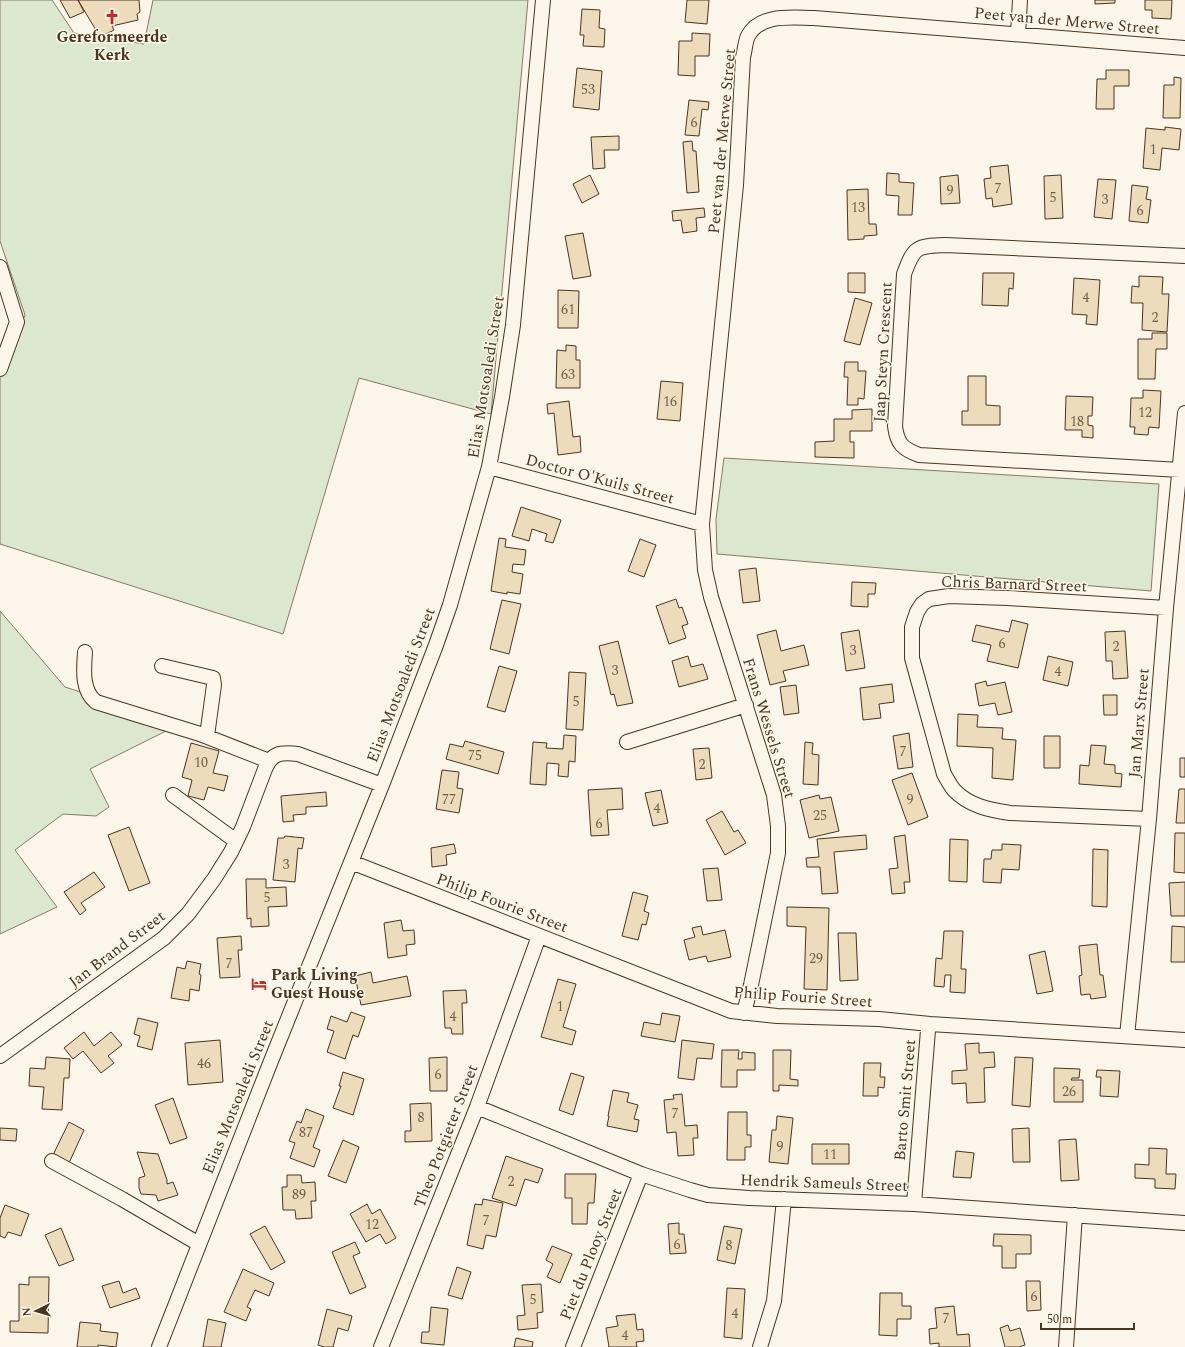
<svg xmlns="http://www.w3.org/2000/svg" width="1185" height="1347" viewBox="0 0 1185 1347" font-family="Spectral,serif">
  <rect width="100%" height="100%" fill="#fbf6e9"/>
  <path fill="#dce7d0" stroke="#887966" d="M0 0H52L74 33 144 44 153 0H528L491 414 359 378 283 634 0 544V376L25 315 0 241Z
    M724 458 1159 484 1151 591 717 554 716 519Z
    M0 611 65 687 180 724 90 769 109 807 96 816 63 814 15 850 57 907 0 934Z"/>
  <path fill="#ecdcbc" stroke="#4a3520" d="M60 0H78L84 12 70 18Z
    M78 0H139L140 12 137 14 138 20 112 26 114 30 100 37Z
    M687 0H709L707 24 685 22Z
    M1095 0H1115V3L1095 4Z
    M1145 0H1172L1171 19 1152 18V10H1145Z
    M582 9 600 10 599 28 605 29 604 47 583 46 584 35H580Z
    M692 33 710 34 709 56H695V76L678 75 679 41H692Z
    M577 68 602 71 599 110 573 107Z
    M1106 70H1129V86H1114V109H1096L1097 79H1106Z
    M1174 77 1181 78 1180 118H1163L1164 85H1174Z
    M689 100 709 102 708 110 702 109 699 136 685 135Z
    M1165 127 1181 129 1179 150 1162 148 1160 170 1143 168 1146 128 1165 130Z
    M619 136V150H604L605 168 593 169 591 137Z
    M692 141 693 151H696L699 192 687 193 683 142Z
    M1008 165 1012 204 993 207 992 198 986 199 984 179 991 178 990 167Z
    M887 173 899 174V182L914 183 912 215H898L899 196 886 195Z
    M590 175 599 194 582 203 573 184Z
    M958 175 960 203 941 204 940 177Z
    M1061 175 1063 218 1045 219 1044 176Z
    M1098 179 1116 180 1112 219 1094 217Z
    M1132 185 1148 187 1146 199 1151 200 1148 223 1129 221Z
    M868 189 869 224H876L877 235 864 236V239L848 240 847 190Z
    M704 208 705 217 696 218 697 231 683 233 681 220 673 221 672 211Z
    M583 233 591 276 573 279 565 236Z
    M848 273H865V293L848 292Z
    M983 273H1014L1013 289 1009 288 1008 306 982 305Z
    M1139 276 1163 277 1162 294H1169L1167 332 1142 330 1143 303H1131L1132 286 1139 287Z
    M1074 278 1100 280 1097 325 1086 324 1087 315 1072 314Z
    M558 290 579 291 578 328H558Z
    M855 298 872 303 860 345 844 341Z
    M1152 333H1167V349H1156L1155 379H1138V339H1152Z
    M566 345 576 346V360H580V388H556L557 350 566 351Z
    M845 362H858V371H866L864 399 858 398V405H847L848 377H844Z
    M968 376H986V405L1000 406V425H962V411H968Z
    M661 381 683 383 680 421 657 419Z
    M1143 390 1161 391 1159 428 1149 427 1148 435 1134 434 1135 427H1130L1131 398H1143Z
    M1066 396 1093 397 1092 416H1088V425L1093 426V438L1082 437V430H1065Z
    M569 401 573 437 580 436 581 452 558 455 554 413 548 414 547 404Z
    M872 409V431H850V442H854V458L815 457V442L834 441V419H852V410Z
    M521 507 561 520 553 543 545 541 547 534 532 529 529 541 512 536Z
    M499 538 506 539 505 547 526 550 524 565 513 564 512 572 523 574 520 594 507 592V594L491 591Z
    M640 539 656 545 644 577 628 571Z
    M756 568 760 601 743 603 739 570Z
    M852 582 876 583 875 594H868V607L851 606Z
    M676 599 679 608 682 607 688 624 682 626 686 638 669 644 656 606Z
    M502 600 521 604 509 654 490 649Z
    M1012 620 1028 624 1018 668 987 661 991 645 972 641 976 625 1009 632Z
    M776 630 781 651 804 645 809 665 783 671 786 681 770 685 757 635Z
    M859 630 865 668 846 671 841 633Z
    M1125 631 1128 678 1113 679 1112 661H1106L1105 632Z
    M618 641 633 703 617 706 614 694 611 695 599 646Z
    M688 656 691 667 703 664 708 679 679 687 672 661Z
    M1048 656 1073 662 1068 686 1043 680Z
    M499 666 517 671 505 712 487 707Z
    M569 672 586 673 583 730 566 729Z
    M986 681 987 686 1005 682 1012 712 998 715 995 703 979 706 975 684Z
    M892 684 894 702 879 704 881 718 863 720 860 688Z
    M796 685 799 713 784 715 780 687Z
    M1103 695H1117V715H1104Z
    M958 714 978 715 977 727 1003 728 1002 739 1016 740 1013 780 992 778 993 748 957 746Z
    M909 733 913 767 898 769 893 736Z
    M564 735 576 736 575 762 569 761 568 777 558 776 559 764 547 763 546 785 530 784 533 742 547 743 546 748 563 749Z
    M1044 736H1060V768H1044Z
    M465 741 504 752 498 774 446 759 450 744 463 747Z
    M805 742 813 743 812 754 819 755 818 785 803 784Z
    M191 743 219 751 213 773 228 776 224 791 208 787 204 800 188 796 192 780 182 777Z
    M1091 745 1106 746 1104 764 1115 765V773L1122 774 1121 787 1079 784 1080 765 1089 766Z
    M709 748 712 778 696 780 693 749Z
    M1180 758H1185V777H1180Z
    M442 770 459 772 457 788 463 789 459 813 436 809Z
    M912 773 928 817 908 825 892 780Z
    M622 788 623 809 607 810 609 835 591 836 588 790Z
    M1179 789H1185V823H1176Z
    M661 790 668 823 653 826 645 793Z
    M326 792 327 806 306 807V814L293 815 294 821 283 822 281 796Z
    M819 795 820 799 831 797 839 831 809 838 800 800Z
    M722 811 734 832 738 830 746 843 725 855 706 820Z
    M129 827 150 883 129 891 108 835Z
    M1175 833H1185V873L1174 872Z
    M866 835 867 849 834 852 838 893 822 894 820 867H807L806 858 819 857 817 839Z
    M905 835 910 882H904L905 893 892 894 889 869 898 868 894 837Z
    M285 836 304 838 302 849 298 848 295 882 273 880 278 838H284Z
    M950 839 968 840 967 882 949 881Z
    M454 844 456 853 446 855 447 865 432 867 431 848Z
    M1002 844 1021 845 1019 870 1002 869 1001 883 983 882 984 859H991L992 850H1002Z
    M1093 849 1108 850 1107 907 1092 906Z
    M718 868 722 900 707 901 703 869Z
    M94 872 105 887 81 903 86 910 80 915 64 892Z
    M246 879H266V888L286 887 287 906 268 907 269 926 251 927V918L247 919Z
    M1185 882V916H1171L1169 883Z
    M633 892 648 896 644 911 649 913 646 925 642 924 638 940 622 936Z
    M787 907 829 908 827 990 804 989 806 927 787 926Z
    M401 920 403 931 414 930 415 944 406 945 407 955 388 958 384 923Z
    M701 926 703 935 725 930 731 957 708 962 706 956 689 960 684 940 695 937 692 928Z
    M1172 926 1185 927V962H1171Z
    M944 931H963L961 969H966L965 993 950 992 951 975H945L944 987 934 986 936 958 942 959Z
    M838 933H856L858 980 840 981Z
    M241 936 242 950H238L240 977 220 978 217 938Z
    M1097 944 1100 975H1103L1106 997 1091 999 1090 994 1081 995 1079 976 1082 975 1079 946Z
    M1045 951 1053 991 1037 994 1029 955Z
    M187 961 201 964 199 974 201 975 199 991 190 989 189 1001 171 998 177 967 185 969Z
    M371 972 373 983 407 976 411 996 361 1005 355 976Z
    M558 979 576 984 563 1027 576 1031 572 1045 541 1037Z
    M466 990 467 1003H462L463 1034H452L451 1028H445L443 991Z
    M351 1012 365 1017 358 1037 353 1035 345 1059 327 1052 334 1031 327 1029 331 1016 347 1022Z
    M662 1013 680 1016 675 1042 641 1036 644 1022 660 1025Z
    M138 1018 158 1023 152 1050 137 1046 140 1036 134 1034Z
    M84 1032 94 1046 111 1032 122 1045 108 1056 114 1063 101 1073 83 1051 73 1059 64 1048Z
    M220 1040 223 1082 188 1085 185 1043Z
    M682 1040 714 1044 712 1059 697 1058 694 1080 678 1078Z
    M979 1043V1053L994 1052 995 1067 984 1068 985 1102 967 1103 966 1083 952 1084V1071L967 1070 965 1044Z
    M722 1050H739L738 1059H742V1052L755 1053V1070H737V1087H721Z
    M773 1050H791L790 1079 798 1080V1086L779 1085V1091H773Z
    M46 1057 70 1059 69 1078H64L62 1110 42 1109 44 1087 29 1086 30 1068 45 1069Z
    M447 1057V1091H430L429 1058Z
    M1015 1057 1033 1058 1030 1107 1012 1105Z
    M864 1063H881L880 1077H885L884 1088 878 1087V1096H863Z
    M1054 1068 1080 1069 1079 1078H1072L1071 1080H1083V1102H1054Z
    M1097 1070 1120 1071 1118 1097 1100 1096 1101 1077H1096Z
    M343 1072 364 1079 353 1115 333 1108 341 1086H339Z
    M571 1073 584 1077 573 1115 559 1110Z
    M613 1090 629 1093 627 1102 638 1105 634 1119 639 1120 637 1132 607 1126 609 1116H608Z
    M682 1094 685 1126 697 1125 698 1138H693L694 1155 678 1156 676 1132 667 1133 664 1100 674 1099 673 1095Z
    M173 1098 187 1138 170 1144 155 1105Z
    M431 1103 432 1141 405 1142V1131H411L410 1104Z
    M306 1109 324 1116 313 1147 320 1150 314 1167 290 1158 295 1143 289 1141 297 1121 301 1123Z
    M728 1112H747V1135H751V1147H745V1160H727Z
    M777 1116 793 1118 788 1164 769 1162 772 1130H776Z
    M69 1122 84 1130 69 1163 53 1155Z
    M0 1128 17 1129 16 1141 0 1140Z
    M1029 1128 1030 1162H1013L1012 1129Z
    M1076 1139 1079 1180 1061 1181 1059 1140Z
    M343 1140 359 1147 346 1183 328 1176Z
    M812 1144H849V1164H812Z
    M1149 1148 1167 1149 1166 1174H1176L1175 1189 1155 1188V1179L1135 1178V1164L1149 1165Z
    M956 1151 974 1153 971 1178 953 1177Z
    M137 1152 158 1154 167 1180V1184L173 1182 178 1195 158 1201 156 1195 141 1194 139 1188V1178L145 1176Z
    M506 1156 543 1169 538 1183 525 1179 516 1206 492 1198Z
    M565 1174H596L594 1203H588L587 1224H572V1198H565Z
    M287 1175H301L302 1183 315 1182 316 1201H311L312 1218 296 1219 295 1210H283L282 1187H287Z
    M483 1199 503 1203 496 1237 486 1235 483 1249 467 1245 475 1204 482 1205Z
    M367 1204 372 1214 380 1209 396 1238 386 1244 380 1234 366 1242 350 1214Z
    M5 1205 29 1214 21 1236 8 1232 5 1238 0 1236V1218Z
    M679 1223V1234H684L686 1253 670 1254 668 1224Z
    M265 1226 285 1262 271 1270 250 1234Z
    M724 1226 742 1229 735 1264 717 1260Z
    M61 1228 74 1260 59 1266 45 1235Z
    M994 1234 1031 1235V1254H1016V1268H1002V1246H993Z
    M355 1242 360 1253 353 1256 366 1287 350 1294 332 1252Z
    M552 1246 572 1254 560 1283 547 1277 553 1264 546 1260Z
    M457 1267 471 1272 462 1299 448 1295Z
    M243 1269 274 1283 269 1296 255 1290 247 1307 251 1309 246 1321 224 1312Z
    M29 1277H49L48 1333 10 1332V1321H19V1284L29 1285Z
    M119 1281 123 1293 136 1288 140 1298 110 1308 102 1286Z
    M1026 1281H1040L1041 1310 1027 1311Z
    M541 1284 543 1312 537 1313 538 1328 518 1330 517 1316 525 1315 522 1285Z
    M727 1288 745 1289 742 1339 724 1337Z
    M880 1293H902V1306H911V1319H897V1336L879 1335Z
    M954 1306 957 1335 969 1334 970 1347H939V1343L930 1344 929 1329 937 1328 935 1308Z
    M431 1307 448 1309 444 1345 421 1343 422 1332H429Z
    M327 1309 352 1316 348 1331 338 1328 333 1347H324L318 1345Z
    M635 1314 637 1330 643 1329 644 1341 636 1342 637 1347H609L606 1328 618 1326 616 1316Z
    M208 1319 226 1323 221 1347H203Z
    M80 1322 101 1324 100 1331 118 1333 116 1347 98 1345V1347H77Z
    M1008 1325 1010 1331 1020 1328 1025 1345 1019 1347H1005L1000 1328Z
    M516 1338 533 1342 532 1347H514Z"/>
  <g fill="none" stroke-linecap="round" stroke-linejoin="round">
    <g stroke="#4a3520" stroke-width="16">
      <path id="minor" d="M1018 34 1020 0
        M0 267 17 322 0 369
        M489 467 702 524
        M1180 470 919 455C903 449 897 444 895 426L904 274C914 247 916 246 945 245L1185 256
        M85 652C84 668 81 690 96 702L200 734 269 761
        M162 666 213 678 214 685 207 736
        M627 742 746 705
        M173 795 236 841
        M1149 819 1010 813C990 810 969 806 954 790 950 785 947 779 944 774L912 658V627L917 612 922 604 929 599 949 596 1008 598 1166 608
        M351 862 731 1011 777 1016 879 1019 930 1024 1185 1040
        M744 1013 751 985 778 853V826L774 795 711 597 705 570 702 524 736 185 743 57C745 51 745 42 748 36 760 13 793 18 814 18L1185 48
        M1127 1036 1149 819 1166 608 1185 413
        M0 1056 164 938 188 914 214 879 231 852 243 827 265 769C272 753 280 752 298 754L382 785
        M477 1107 641 1174 690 1190 708 1195 749 1198 914 1204 1185 1223
        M52 1161 122 1199 199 1244
        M914 1204 928 1030 930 1024
        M159 1347 271 1061 382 785 436 645 450 605 489 467 502 397 513 325 543 0
        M381 1347 477 1107 539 936
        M573 1347 641 1174
        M760 1347 774 1301 784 1199
        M1066 1347 1075 1215"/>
    </g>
    <use href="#minor" stroke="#fbf6e9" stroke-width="14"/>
  </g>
  <defs>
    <g id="church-bare" transform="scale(1.2)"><path d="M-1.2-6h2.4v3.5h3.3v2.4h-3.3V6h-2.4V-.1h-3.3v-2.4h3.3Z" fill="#c62828" stroke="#fbf6e9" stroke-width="2.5" paint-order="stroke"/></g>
    <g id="hotel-bare" transform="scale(1.2)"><path d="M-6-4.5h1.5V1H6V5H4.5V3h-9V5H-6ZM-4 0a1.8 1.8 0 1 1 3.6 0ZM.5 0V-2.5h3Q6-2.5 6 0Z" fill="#c62828" stroke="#fbf6e9" stroke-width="2.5" paint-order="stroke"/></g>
  </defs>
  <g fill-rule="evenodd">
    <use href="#church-bare" x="112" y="17"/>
    <use href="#hotel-bare" x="259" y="984"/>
  </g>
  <g text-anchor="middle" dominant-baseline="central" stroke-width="3" stroke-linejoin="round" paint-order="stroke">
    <g font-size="14" fill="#725f47">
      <text x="588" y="89">53</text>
      <text x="694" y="122">6</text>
      <text x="1153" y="149">1</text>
      <text x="998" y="188">7</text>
      <text x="950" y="190">9</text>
      <text x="1053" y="197">5</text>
      <text x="1105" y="199">3</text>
      <text x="858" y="207">13</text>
      <text x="1140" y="210">6</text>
      <text x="1086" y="297">4</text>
      <text x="568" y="309">61</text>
      <text x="1155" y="317">2</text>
      <text x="568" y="374">63</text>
      <text x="670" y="401">16</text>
      <text x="1145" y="412">12</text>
      <text x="1077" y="421">18</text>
      <text x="1002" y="643">6</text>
      <text x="1116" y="646">2</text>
      <text x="853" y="650">3</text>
      <text x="615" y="670">3</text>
      <text x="1058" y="671">4</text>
      <text x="576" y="701">5</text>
      <text x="903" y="751">7</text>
      <text x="475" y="755">75</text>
      <text x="201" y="762">10</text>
      <text x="702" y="764">2</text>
      <text x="449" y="799">77</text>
      <text x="910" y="799">9</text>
      <text x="657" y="808">4</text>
      <text x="820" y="815">25</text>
      <text x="599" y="823">6</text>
      <text x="286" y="864">3</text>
      <text x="267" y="897">5</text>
      <text x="816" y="958">29</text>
      <text x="229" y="963">7</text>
      <text x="560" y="1006">1</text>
      <text x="453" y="1016">4</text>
      <text x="204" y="1063">46</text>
      <text x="438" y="1074">6</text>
      <text x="1069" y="1091">26</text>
      <text x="675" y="1113">7</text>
      <text x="421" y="1117">8</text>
      <text x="306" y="1132">87</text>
      <text x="780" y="1146">9</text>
      <text x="830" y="1154">11</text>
      <text x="511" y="1181">2</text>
      <text x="299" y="1194">89</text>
      <text x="486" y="1220">7</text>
      <text x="372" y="1224">12</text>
      <text x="677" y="1244">6</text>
      <text x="729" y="1245">8</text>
      <text x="1034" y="1296">6</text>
      <text x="533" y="1299">5</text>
      <text x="735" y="1313">4</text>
      <text x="946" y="1318">7</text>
      <text x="625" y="1335">4</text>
    </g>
    <g font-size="16" fill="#4a3520" stroke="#fbf6e9">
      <text transform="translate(1067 21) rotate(5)">Peet van der Merwe Street</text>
      <text transform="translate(722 141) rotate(-85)">Peet van der Merwe Street</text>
      <text transform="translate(883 352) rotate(-87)">Jaap Steyn Crescent</text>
      <text transform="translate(486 377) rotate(-81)">Elias Motsoaledi Street</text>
      <text transform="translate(600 479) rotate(15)">Doctor O'Kuils Street</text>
      <text transform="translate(1014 584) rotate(2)">Chris Barnard Street</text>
      <text transform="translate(401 685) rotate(-69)">Elias Motsoaledi Street</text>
      <text transform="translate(1139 723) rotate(-85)">Jan Marx Street</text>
      <text transform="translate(769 728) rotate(73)">Frans Wessels Street</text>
      <text transform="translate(502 903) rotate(21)">Philip Fourie Street</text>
      <text transform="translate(117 949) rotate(-37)">Jan Brand Street</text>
      <text transform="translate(803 997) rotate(4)">Philip Fourie Street</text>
      <text transform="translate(238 1097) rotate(-68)">Elias Motsoaledi Street</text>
      <text transform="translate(905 1100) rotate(-85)">Barto Smit Street</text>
      <text transform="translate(446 1136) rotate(-69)">Theo Potgieter Street</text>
      <text transform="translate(824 1183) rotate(2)">Hendrik Sameuls Street</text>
      <text transform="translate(591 1254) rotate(-68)">Piet du Plooy Street</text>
    </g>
    <g font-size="16" font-weight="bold" fill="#4a3520" stroke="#fbf6e9">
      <text x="112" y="37">Gereformeerde<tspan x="112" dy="18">Kerk</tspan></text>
      <text x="271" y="975" text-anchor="start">Park Living<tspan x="271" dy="18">Guest House</tspan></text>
    </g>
  </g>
  <g transform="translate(36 1311) rotate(265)" stroke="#fbf6e9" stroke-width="3" paint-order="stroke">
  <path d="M0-3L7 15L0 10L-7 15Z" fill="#4a3520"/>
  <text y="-6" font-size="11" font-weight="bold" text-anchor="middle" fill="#4a3520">N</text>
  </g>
  <path d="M1041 1323v6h93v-6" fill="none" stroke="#4a3520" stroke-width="2"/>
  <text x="1047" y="1323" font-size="12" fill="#4a3520" stroke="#fbf6e9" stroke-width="3" paint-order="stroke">50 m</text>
</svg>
